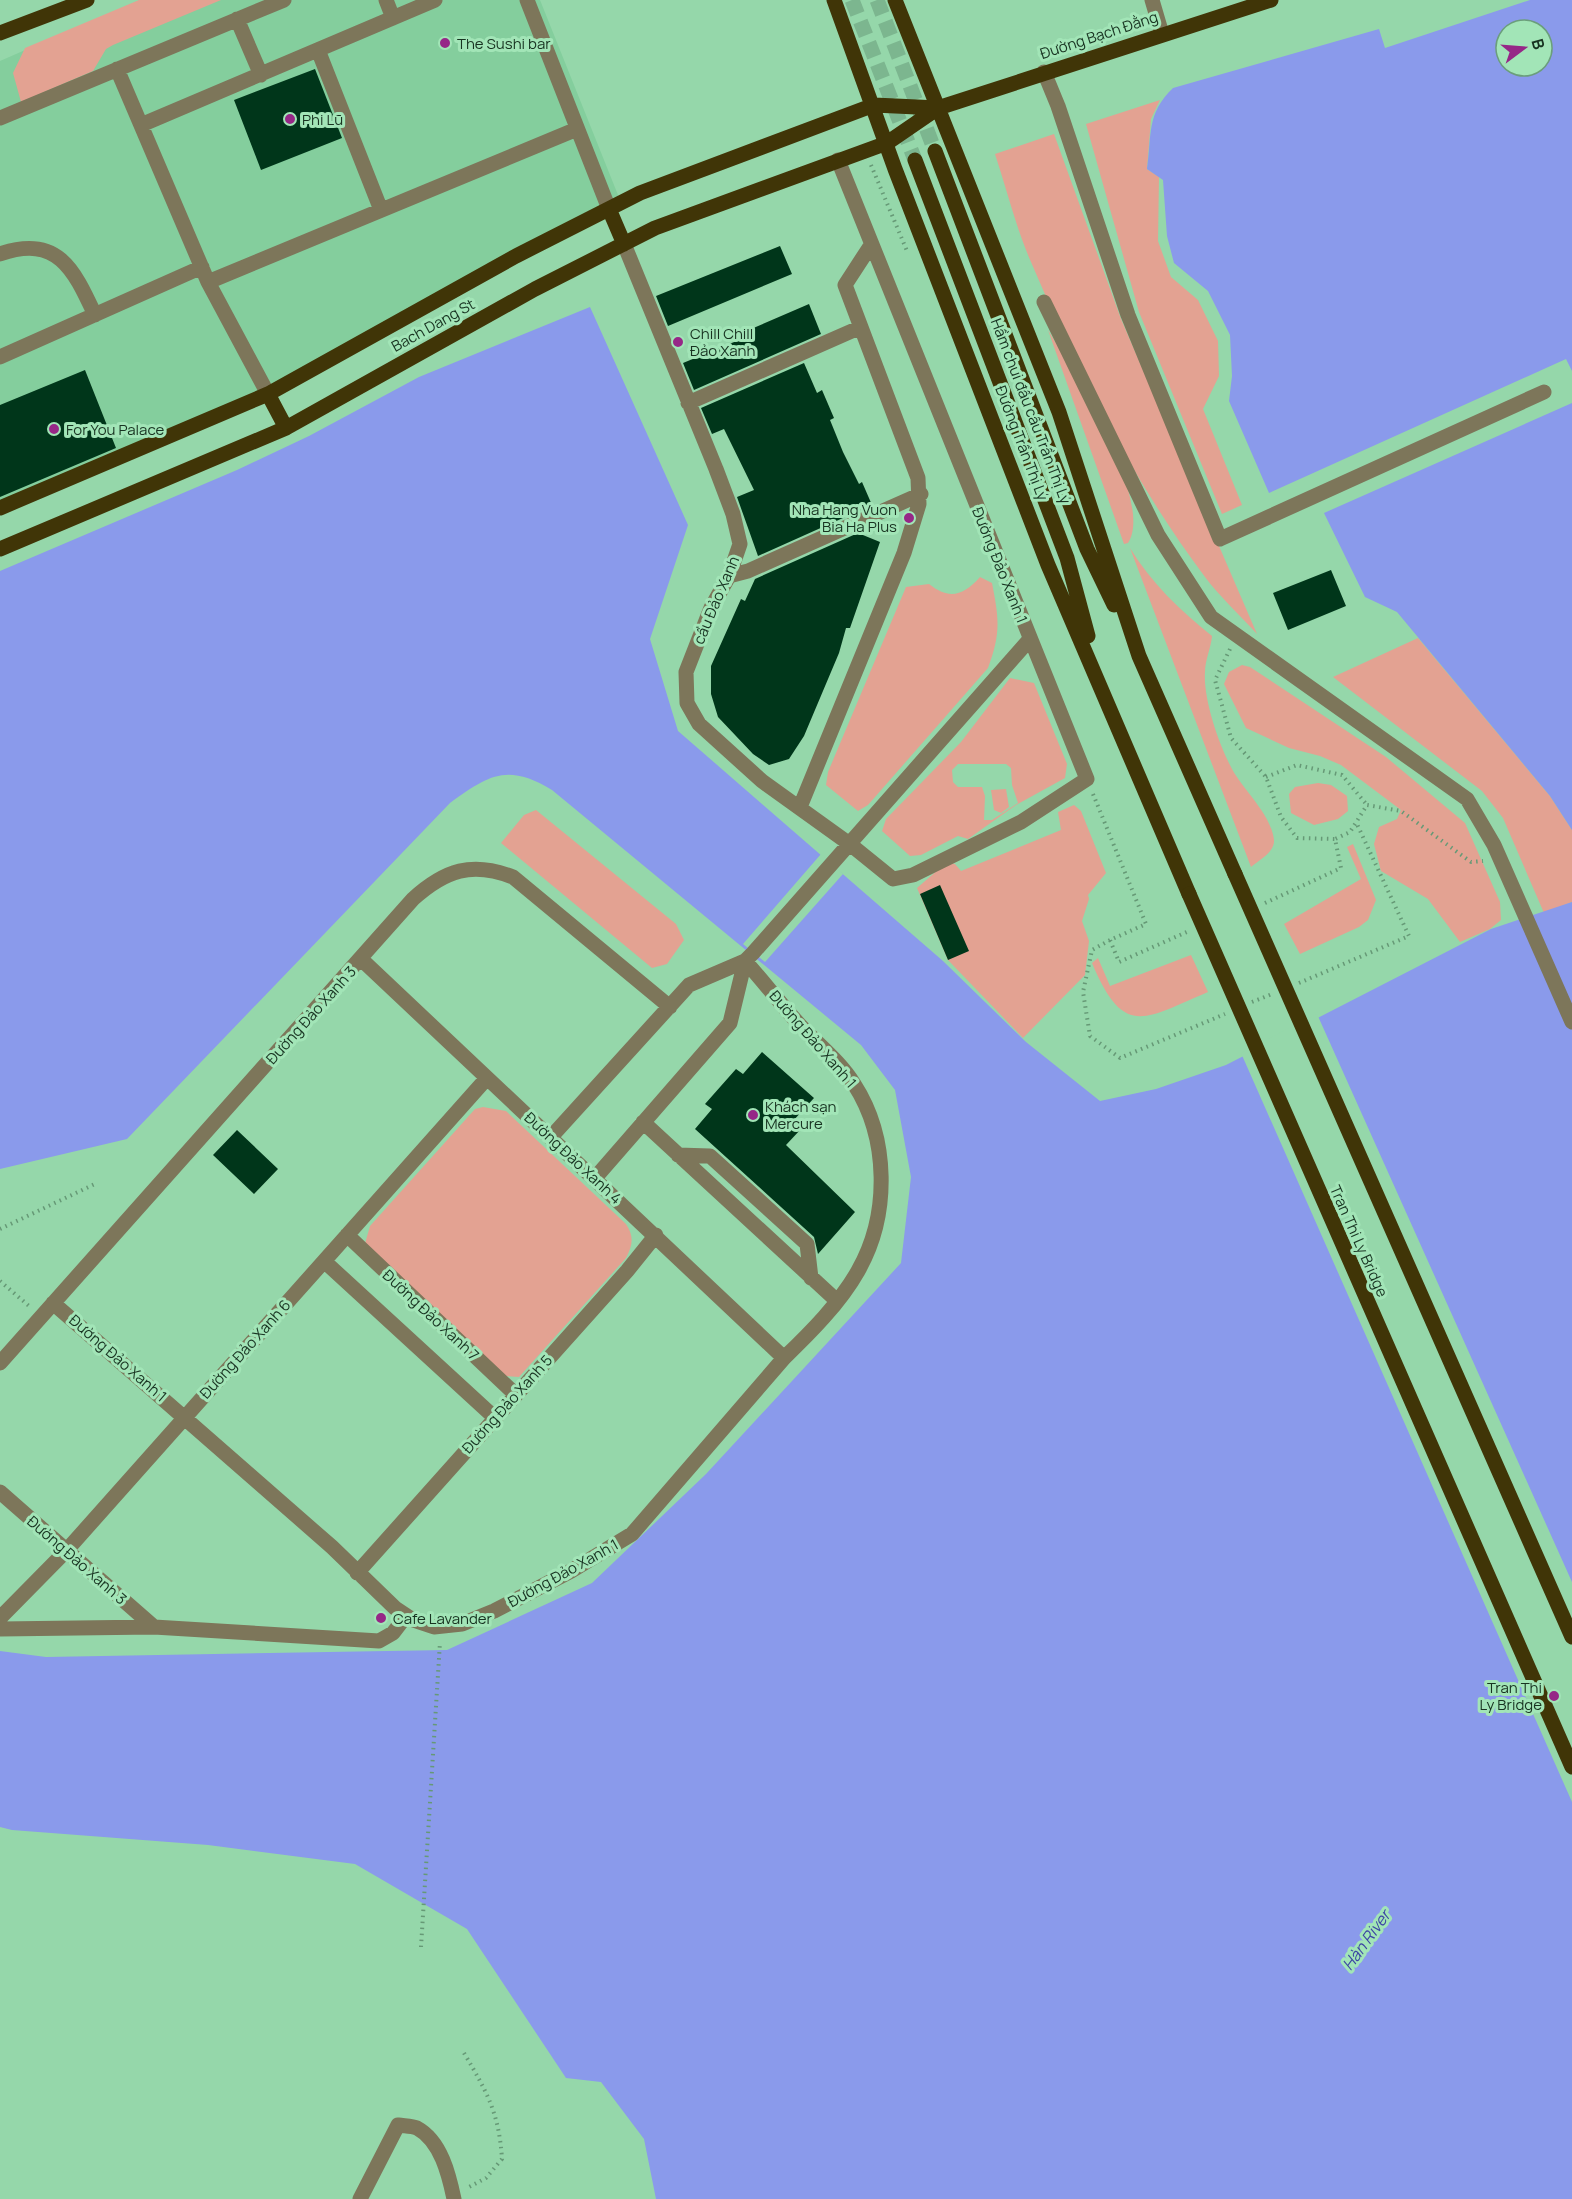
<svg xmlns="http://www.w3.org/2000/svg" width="1572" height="2199" viewBox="0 0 1572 2199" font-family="Manrope,sans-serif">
  <rect width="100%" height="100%" fill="#95d7aa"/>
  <path fill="#84ce9d" d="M140 0H540L622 205 279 391 0 513V61Z"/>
  <path fill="#e3a292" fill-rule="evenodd" d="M139 0H221L113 45 106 49 93 71 21 102 13 73 25 48Z
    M1160 100 1151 119 1147 169 1159 177 1158 241 1171 277 1198 300 1218 341 1219 376 1203 409 1242 505 1222 514 1139 312 1086 124Z
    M1054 134 1121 319 1257 634C1240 615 1220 597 1205 577 1133 481 1078 372 1031 262 1016 228 1007 190 995 154Z
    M1048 330C1072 370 1155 501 1128 543L1124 544Z
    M1130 548C1151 583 1180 610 1212 636 1211 648 1205 660 1205 672 1203 699 1219 745 1232 769 1244 791 1271 814 1274 840 1275 852 1259 860 1251 867Z
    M980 577 992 583C999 619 1001 633 988 668L868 805 858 811 826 785 828 772 906 587 929 584C949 600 963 596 980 577Z
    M1418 638 1550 796 1572 830V902L1544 913 1503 818 1482 791 1333 677Z
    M1242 665 1250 667 1386 757 1465 823 1500 902 1501 920 1490 929 1460 942 1428 899 1381 871 1374 844 1379 827 1397 819 1401 810 1341 765 1320 756 1289 748 1246 728 1224 684 1229 672Z
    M1010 678 1034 683 1067 764 1065 778 1016 805 968 839 958 836 921 855 910 856 882 831 886 819 961 742ZM958 764H1006L1011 768 1012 785 1018 803 992 820H984L985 796 982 787H958L953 782 952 770Z
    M1318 783 1331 785 1347 796 1348 811 1338 819 1314 825 1291 813 1289 794 1295 787Z
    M1006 789 1009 807 1001 813 994 810 991 790Z
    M1074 805 1081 811 1106 873 1088 895 1089 899 1082 921 1089 941 1085 975 1023 1038 948 960 917 888 947 862 955 864 961 871 1061 830 1058 812Z
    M536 810 676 924 684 940 667 964 652 968 501 843 524 815Z
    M1353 844 1376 900 1368 920 1359 927 1300 954 1284 924 1361 879 1347 847Z
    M1191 955 1208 992C1144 1019 1124 1039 1092 963L1098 958 1110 986Z
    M483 1107 506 1111 626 1224C634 1236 633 1245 626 1258L519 1377 505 1376 364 1247 370 1226 475 1109Z"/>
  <path fill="#8a9aeb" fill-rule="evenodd" d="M1530 0H1572V371L1566 359 1269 493 1229 401 1232 376 1230 335 1208 291 1174 263 1167 236 1163 180 1147 169C1152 135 1146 114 1173 88L1379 29 1385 48ZM1506 30H1542V66H1506Z
    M590 307 688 525 650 639 678 731 943 961 1026 1042 1100 1101 1156 1089 1226 1065 1491 929 1572 902V2199H656L644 2139 601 2082 566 2078 467 1929 355 1864 208 1845 12 1830 0 1827V1651L46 1657 447 1650 592 1583 706 1474 901 1263 911 1177 895 1090 861 1045 552 790C507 763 489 775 450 803L127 1139 0 1169V571L237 470 309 436 419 377Z
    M1572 403V830L1550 796 1397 612 1365 597 1324 513Z"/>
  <path fill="#95d7aa" d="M821 854 843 874 765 962 743 944Z
    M1317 1014 1572 1582V1802L1241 1053Z"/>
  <path fill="#00361a" d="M315 69 342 138 261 170 234 100Z
    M780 246 792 274 668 326 656 296Z
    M809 304 821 334 694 390 683 363 739 340 737 335Z
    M804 363 817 393 822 390 834 418 830 420 843 452 859 484 862 482 872 505 758 556 737 497 754 490 724 429 712 434 701 408Z
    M85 370 116 448 0 497V405Z
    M858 533 880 542 850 628H846L839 653 804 736 789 759 769 765 753 754 718 717 711 694V666L741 599 745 601 755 579Z
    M1331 570 1346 606 1288 630 1273 593Z
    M940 885 969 951 948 960 920 894Z
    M762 1052 814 1098 793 1121 801 1129 786 1145 855 1212 818 1254 814 1237 695 1129 712 1109 705 1104 736 1069 743 1074Z
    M237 1130 278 1169 254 1194 213 1155Z"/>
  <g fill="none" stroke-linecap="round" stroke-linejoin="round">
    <path stroke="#7cb68f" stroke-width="15" stroke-dasharray="15 8" stroke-linecap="butt" d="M852 0 915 160
      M877 0 935 151"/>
    <path stroke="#669976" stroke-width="4" stroke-dasharray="1.5 4.5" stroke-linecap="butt" d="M871 165 907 251
      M1230 649 1215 680 1231 738 1266 777 1281 817 1297 838 1335 839
      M1266 777 1297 765 1342 775 1367 805
      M1093 794 1146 924 1110 940 1119 962 1189 931
      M1265 903 1341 868 1335 839 1350 832 1367 805 1401 811 1471 862 1483 861
      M1110 940 1092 950 1083 992 1090 1036 1120 1058 1225 1014
      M1299 983 1409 936 1356 822
      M1252 1002 1272 994
      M0 1229 97 1183
      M0 1281 29 1306
      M421 1947 440 1642
      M464 2053C487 2092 499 2113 502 2159L486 2178 467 2188"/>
    <path stroke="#7d765a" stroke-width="15" d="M386 0 393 18
      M527 0 609 209
      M1152 0 1162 34
      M237 19 261 75
      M318 50 381 210
      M117 69 208 282 268 394
      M1044 72 1058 106 1128 315 1220 539 1544 392
      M0 118 284 0
      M141 125 435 0
      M624 244 716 469 733 514 740 544 729 576 711 608 686 672 687 703 699 724 762 781 851 845 893 879 913 875 1021 822 1087 779 838 160
      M0 254C58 234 74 270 95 315
      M208 282 577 129
      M1044 302 1158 535 1211 617 1467 799 1494 845 1572 1022
      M0 357 202 267
      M688 403 861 327
      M729 576 748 571 921 494
      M800 807 904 553 919 504 918 478 845 285 871 245
      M361 959 784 1358
      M643 1122 836 1300
      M551 1137 689 985 745 961 753 953 1030 639
      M678 1155 710 1156 807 1244 811 1278
      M595 1178 730 1023 745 961
      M347 1235 515 1394
      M324 1261 494 1417
      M53 1303 332 1547 395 1608 413 1620 434 1627 462 1624 494 1611 571 1571 632 1534 784 1358C810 1333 840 1303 858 1271 890 1215 889 1138 854 1084 839 1060 817 1044 798 1023 780 1003 763 981 745 961
      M0 1363 413 899C445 870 472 861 513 877L670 1007
      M0 1492 154 1627
      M357 1573 627 1271 656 1235
      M0 1618 66 1551 487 1078
      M0 1629 154 1627 379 1641 393 1633 406 1616
      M360 2199 398 2125C404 2126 412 2126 417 2128 441 2141 449 2175 454 2199"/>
    <path stroke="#403507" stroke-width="15" d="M834 0 895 169 1048 565 1189 894
      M895 0 1059 412 1139 656 1235 874
      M0 33 87 0
      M935 151 1087 549 1114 605
      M915 160 1067 558 1088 636
      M609 209 624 244
      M268 394 286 428
      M0 508 268 394 516 256 640 193 874 105 938 108
      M0 549 286 428 535 289 655 228 887 143 938 108 1271 0"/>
    <path stroke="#403507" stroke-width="15" d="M1235 874 1572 1637
      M1189 894 1572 1767"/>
  </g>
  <g fill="#962787" stroke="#a2e5b7" stroke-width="2">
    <circle cx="445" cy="43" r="6"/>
    <circle cx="290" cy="119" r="6"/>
    <circle cx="678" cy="342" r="6"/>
    <circle cx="54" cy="429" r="6"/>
    <circle cx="909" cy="518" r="6"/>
    <circle cx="753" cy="1115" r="6"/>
    <circle cx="381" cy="1618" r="6"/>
    <circle cx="1554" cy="1696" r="6"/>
  </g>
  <g text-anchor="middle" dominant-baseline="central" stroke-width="6" stroke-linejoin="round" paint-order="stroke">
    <g font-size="15" fill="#183321" stroke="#a2e5b7">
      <text transform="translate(1099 35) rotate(-18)">Đường Bạch Đằng</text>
      <text transform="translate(433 325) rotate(-29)">Bach Dang St</text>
      <text transform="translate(1031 411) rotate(69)">Hầm chui đầu cầu Trần Thị Lý</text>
      <text transform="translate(1022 443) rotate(69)">Đường Trần Thị Lý</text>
      <text transform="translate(1000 565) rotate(68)">Đường Đảo Xanh 1</text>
      <text transform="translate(716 600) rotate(-67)">cầu Đảo Xanh</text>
      <text transform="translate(311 1015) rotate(-48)">Đường Đảo Xanh 3</text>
      <text transform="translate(813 1039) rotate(49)">Đường Đảo Xanh 1</text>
      <text transform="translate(573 1158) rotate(43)">Đường Đảo Xanh 4</text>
      <text transform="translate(1359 1241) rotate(66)">Tran Thi Ly Bridge</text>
      <text transform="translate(431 1315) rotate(43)">Đường Đảo Xanh 7</text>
      <text transform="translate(245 1349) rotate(-48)">Đường Đảo Xanh 6</text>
      <text transform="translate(118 1358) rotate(41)">Đường Đảo Xanh 1</text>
      <text transform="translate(507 1404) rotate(-48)">Đường Đảo Xanh 5</text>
      <text transform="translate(77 1560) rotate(41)">Đường Đảo Xanh 3</text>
      <text transform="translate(563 1573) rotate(-29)">Đường Đảo Xanh 1</text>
    </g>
    <g font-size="15" fill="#183321" stroke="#a2e5b7" text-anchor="start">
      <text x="457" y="43">The Sushi bar</text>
      <text x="302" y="119">Phi Lũ</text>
      <text x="690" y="333">Chill Chill<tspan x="690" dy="17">Đảo Xanh</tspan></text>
      <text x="66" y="429">For You Palace</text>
      <text x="897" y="509" text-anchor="end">Nha Hang Vuon<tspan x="897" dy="17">Bia Ha Plus</tspan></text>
      <text x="765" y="1106">Khách sạn<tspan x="765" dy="17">Mercure</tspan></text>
      <text x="393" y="1618">Cafe Lavander</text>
      <text x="1542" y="1687" text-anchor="end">Tran Thi<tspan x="1542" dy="17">Ly Bridge</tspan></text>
    </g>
    <g font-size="16" font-style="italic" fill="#3d46a4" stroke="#a2e5b7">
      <text transform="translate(1366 1940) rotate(-54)">Hàn River</text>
    </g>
  </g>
  <g transform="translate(1524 48) rotate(74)"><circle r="28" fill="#a2e5b7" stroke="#6b9e7b" stroke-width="1.5"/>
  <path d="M0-4.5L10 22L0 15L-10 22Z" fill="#962787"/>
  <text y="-9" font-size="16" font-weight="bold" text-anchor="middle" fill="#183321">B</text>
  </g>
</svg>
